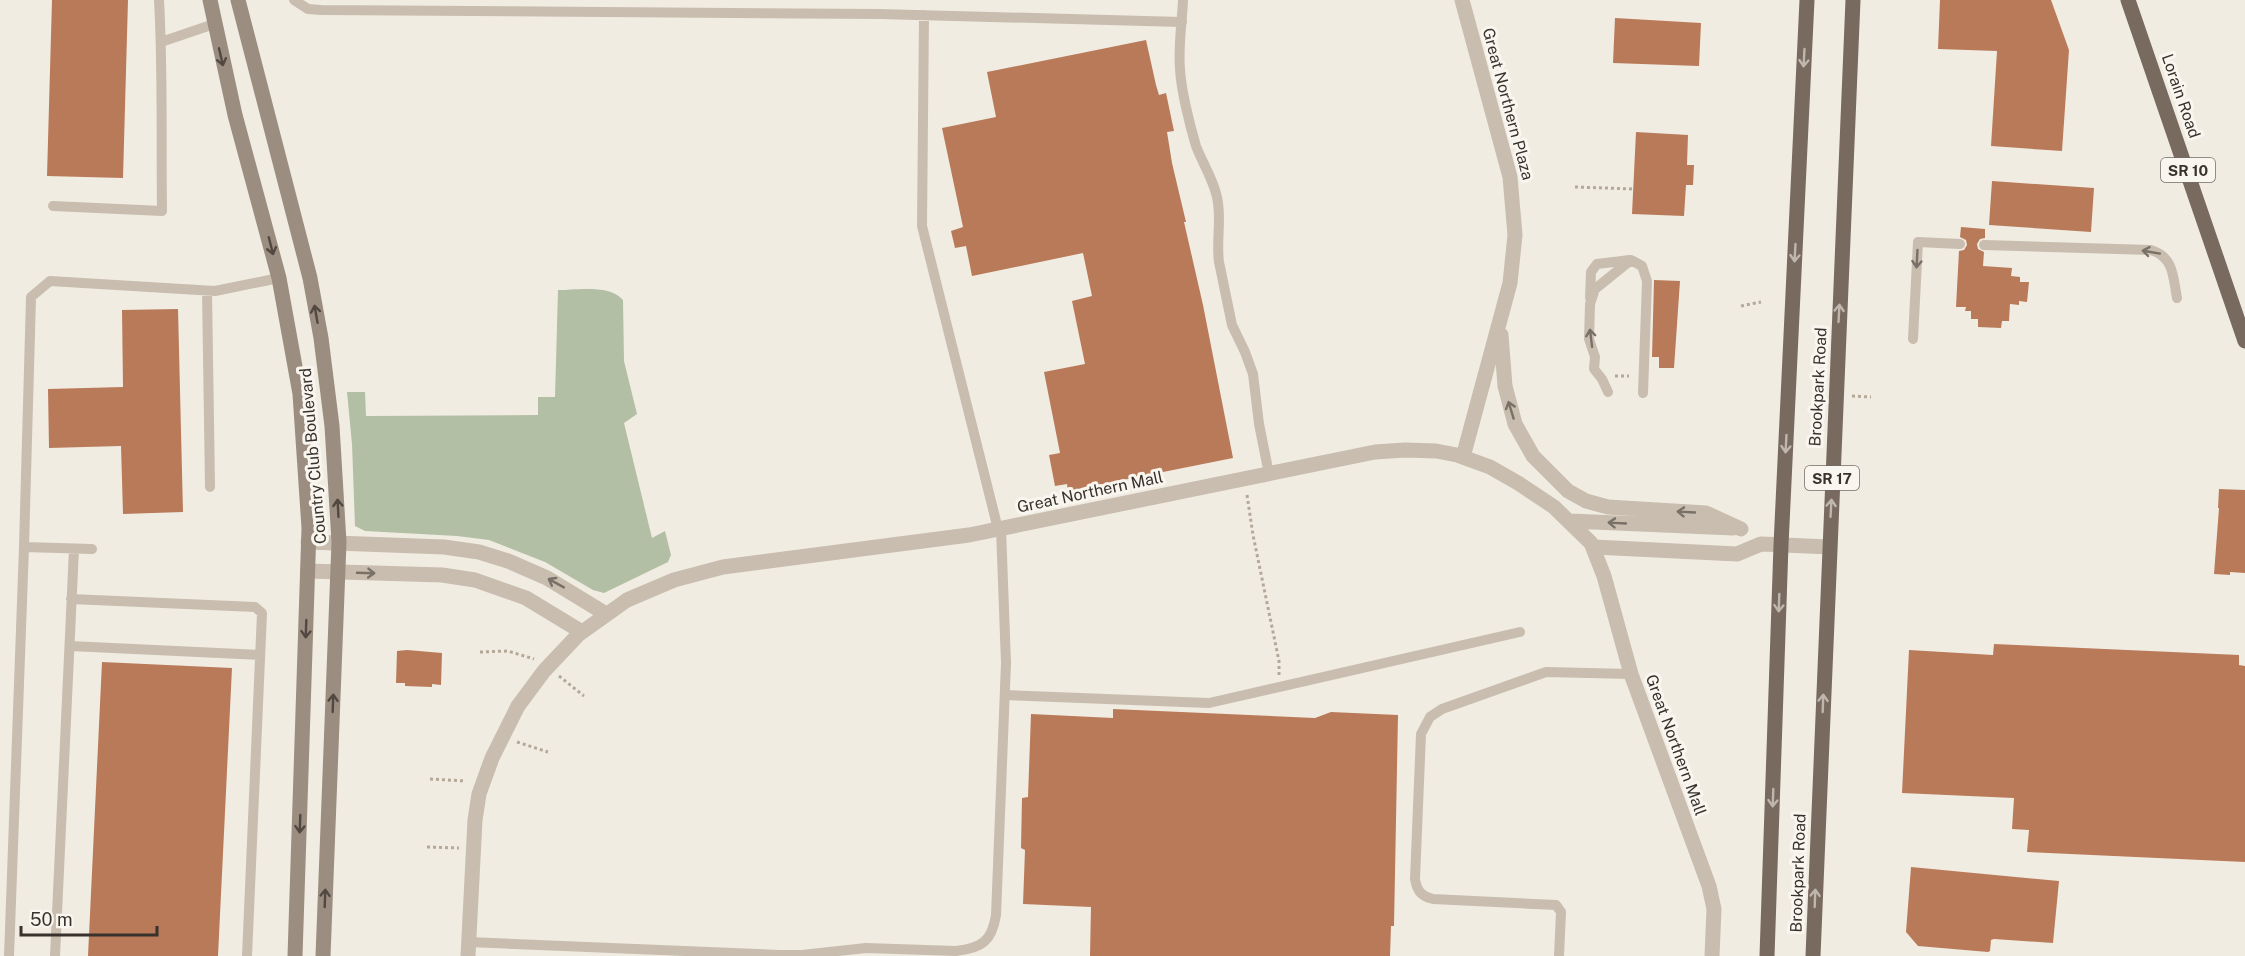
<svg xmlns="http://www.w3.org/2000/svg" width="2245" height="956" viewBox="0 0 2245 956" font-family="'Public Sans',sans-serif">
  <rect width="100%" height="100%" fill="#f1ece2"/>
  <path fill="#b3bfa4" d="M558 290C576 290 610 284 623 300L624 361 637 414 624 423 652 538 665 531 671 555 668 562 604 593 593 590 545 562 489 540 457 536 365 531 355 526 352 444 347 392H365L366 416 538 415V397H555Z"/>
  <path fill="#b97a59" d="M52 0H128L123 178 47 176Z
    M1940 0H2051L2069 50 2062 151 1991 146 1997 51 1938 49Z
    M1615 18 1701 23 1699 66 1613 63Z
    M1146 40 1156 85 1159 95 1166 93 1174 131 1167 132 1172 163 1186 222H1184L1203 305 1233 458 1068 491 1067 484 1055 486 1049 455 1060 453 1044 372 1085 364 1072 301 1092 296 1083 253 972 276 966 246 955 248 951 231 963 227 942 128 996 117 987 72Z
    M1636 132 1688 135 1687 165H1694L1693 185H1686L1684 216 1632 214Z
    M1992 181 2094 188 2091 232 1989 225Z
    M1961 227 1985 229V238L1980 239 1977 244 1978 249 1984 252 1983 266 2012 268 2011 276 2020 277V282H2029L2027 302 2019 301V305L2010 304 2009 321H2002L2001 328 1978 327V319H1971V311H1965L1966 307H1956L1959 251 1964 250 1967 245 1966 240 1960 237Z
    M1654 280 1680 281 1674 368H1659V357H1652Z
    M178 309 183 512 123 514 121 446 49 448 48 389 123 387 122 310Z
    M2219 489 2245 490V573L2230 572V575L2214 574 2219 508H2218Z
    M1994 644 2239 655V665L2245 666V862L2027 852 2029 830 2012 829 2014 798 1902 793 1909 650 1993 655Z
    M407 650 442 653 441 685 432 684V687L405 686V683H396L397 651Z
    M102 662 232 668 218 956H88Z
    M1113 709 1315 718 1331 712 1398 715 1394 926H1391L1390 956H1090L1091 907 1023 904 1025 850 1021 848 1022 798 1028 797 1031 714 1113 718Z
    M1911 867 2059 881 2053 943 1994 939 1991 940 1990 951 1988 952 1918 946 1906 932Z"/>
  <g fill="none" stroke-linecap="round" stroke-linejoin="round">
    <path stroke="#b4a899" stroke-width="3" stroke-dasharray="3 3" stroke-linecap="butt" d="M1575 187 1634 189
      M1741 306 1761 302
      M1615 376H1629
      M1852 396 1871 397
      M1247 495 1253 535 1279 661V675
      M480 652 508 651 534 659
      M559 676 584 696
      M517 742 548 752
      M430 779 466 781
      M427 847 459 848"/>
    <path stroke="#c9bdaf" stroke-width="10" d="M294 0 308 9 321 10 879 14 1182 22
      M1183 0C1182 23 1178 47 1180 69 1181 90 1190 126 1196 146 1203 164 1213 179 1217 197 1222 219 1216 240 1219 262L1232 325 1245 352 1253 374 1259 424 1269 474
      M924 15 922 226 998 529
      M161 42 214 24
      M53 206 162 211C161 140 163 70 159 0
      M1984 245 2151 250C2174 257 2173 277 2177 298
      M207 291 210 487
      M1590 298 1591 272 1597 264 1630 260
      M1913 339 1918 242 1960 244
      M1608 392 1602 379 1594 369 1595 357 1589 339 1590 304 1595 289 1631 260 1642 266 1647 281 1643 393
      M24 547 92 549
      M71 599 255 607 262 613 247 956
      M70 646 260 655
      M1005 695 1209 703 1520 632
      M469 942 780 955H802L866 948 956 951C982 948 992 941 996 915L1006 663 1001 529
      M9 956 24 547 31 297 50 281 215 291 279 278
      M55 956 74 549
      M1559 956 1561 912 1556 905 1433 899C1421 896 1417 891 1415 879L1421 734 1430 717 1442 709 1546 672 1631 674"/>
    <path stroke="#c9bdaf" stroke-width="15" d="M1462 0 1510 177 1515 235 1510 283 1463 457
      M1501 335 1505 386 1515 424 1533 456 1568 491 1586 501 1608 507 1706 513 1741 529
      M1570 521 1733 528
      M308 542 444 547 479 552 508 561 547 578 606 614
      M1594 547 1737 554 1761 544 1829 547
      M308 571 442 575 475 580 526 598 582 632
      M468 956 475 820 479 794 492 758 518 706 544 671 578 635 627 600 674 580 723 567 969 535 1375 452 1405 450 1436 451 1457 455 1490 467 1518 483 1554 507 1591 543 1604 576 1631 674 1709 886 1714 909 1712 956"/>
    <path stroke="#9c8d81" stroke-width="15" d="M210 0 235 115 279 278 300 394 309 528 295 956
      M238 0 310 278 321 338 332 426 339 542 323 956"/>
    <path stroke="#786a5f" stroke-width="15" d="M2128 0 2245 341
      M1767 956 1781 545 1807 0
      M1813 956 1853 0"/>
  </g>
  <defs><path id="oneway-shaft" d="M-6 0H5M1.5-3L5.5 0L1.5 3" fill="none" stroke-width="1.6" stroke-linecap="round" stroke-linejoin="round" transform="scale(1.5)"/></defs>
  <g stroke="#514841">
    <use href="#oneway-shaft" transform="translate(221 57) rotate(77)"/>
    <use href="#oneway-shaft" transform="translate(271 246) rotate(76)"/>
    <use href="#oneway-shaft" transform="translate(316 314) rotate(-100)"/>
    <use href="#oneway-shaft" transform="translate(338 508) rotate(-93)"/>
    <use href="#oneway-shaft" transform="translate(306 629) rotate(92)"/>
    <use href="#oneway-shaft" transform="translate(333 703) rotate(-88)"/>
    <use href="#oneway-shaft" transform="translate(300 824) rotate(92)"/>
    <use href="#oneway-shaft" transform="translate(325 898) rotate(-88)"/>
  </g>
  <g stroke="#bfb6ae">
    <use href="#oneway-shaft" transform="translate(1804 58) rotate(93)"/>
    <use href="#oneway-shaft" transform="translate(1795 253) rotate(93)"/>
    <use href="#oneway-shaft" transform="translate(1839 313) rotate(-87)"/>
    <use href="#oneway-shaft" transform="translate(1786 444) rotate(93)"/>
    <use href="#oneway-shaft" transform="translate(1831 508) rotate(-87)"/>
    <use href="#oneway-shaft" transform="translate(1779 603) rotate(92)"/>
    <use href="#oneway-shaft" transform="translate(1823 703) rotate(-88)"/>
    <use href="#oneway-shaft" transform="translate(1773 798) rotate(92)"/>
    <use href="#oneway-shaft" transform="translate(1815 898) rotate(-88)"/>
  </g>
  <g stroke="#797067">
    <use href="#oneway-shaft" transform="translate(2151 252) rotate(-170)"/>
    <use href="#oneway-shaft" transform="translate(1917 259) rotate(93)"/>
    <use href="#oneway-shaft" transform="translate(1591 338) rotate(-97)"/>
    <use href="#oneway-shaft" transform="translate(1511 410) rotate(-107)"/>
    <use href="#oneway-shaft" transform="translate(1686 512) rotate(-177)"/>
    <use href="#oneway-shaft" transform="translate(1617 523) rotate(-177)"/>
    <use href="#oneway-shaft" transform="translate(366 573) rotate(2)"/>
    <use href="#oneway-shaft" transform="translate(556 583) rotate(-151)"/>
  </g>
  <g text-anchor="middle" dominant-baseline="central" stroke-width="6" stroke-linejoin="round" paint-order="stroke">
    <g fill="#f9f5ef" stroke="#726c66" stroke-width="1.5">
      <rect x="2161" y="158" width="54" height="24" rx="4.5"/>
      <rect x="1805" y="466" width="54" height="24" rx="4.5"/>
    </g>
    <g font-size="15" font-weight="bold" fill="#38312c">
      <text x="2188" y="170">SR 10</text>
      <text x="1832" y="478">SR 17</text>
    </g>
    <g font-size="16" fill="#38312c" stroke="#f9f5ef">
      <text transform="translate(2181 96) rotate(71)">Lorain Road</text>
      <text transform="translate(1508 104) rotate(75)">Great Northern Plaza</text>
      <text transform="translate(1818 387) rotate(-87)">Brookpark Road</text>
      <text transform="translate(313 456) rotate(-95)">Country Club Boulevard</text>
      <text transform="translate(1090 492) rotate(-12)">Great Northern Mall</text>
      <text transform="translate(1676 745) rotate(70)">Great Northern Mall</text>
      <text transform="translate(1798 873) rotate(-88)">Brookpark Road</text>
    </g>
  </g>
  <path d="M21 926v9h136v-9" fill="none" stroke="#38312c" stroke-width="3"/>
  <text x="30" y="926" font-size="18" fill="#38312c" stroke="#f9f5ef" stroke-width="4.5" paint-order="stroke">50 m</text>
</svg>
